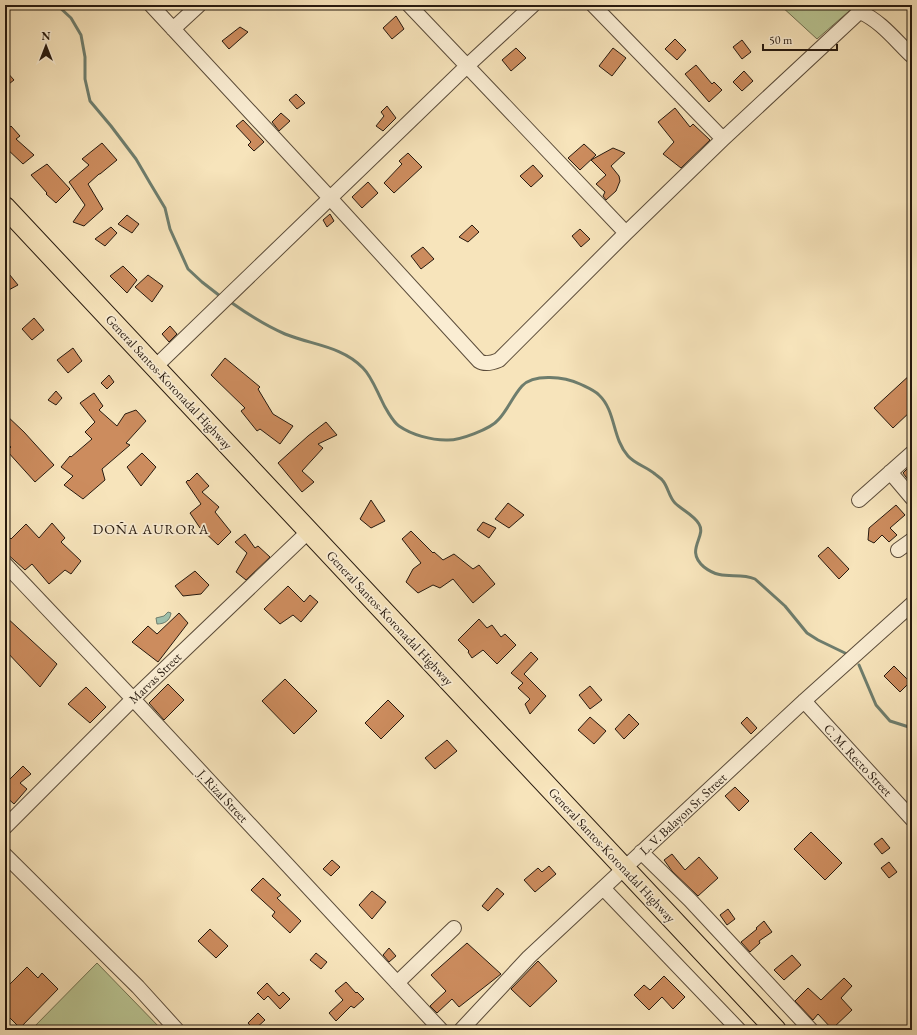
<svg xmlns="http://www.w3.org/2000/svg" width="917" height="1035" viewBox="0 0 917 1035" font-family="'EB Garamond',serif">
  <rect width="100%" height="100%" fill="#f7e4bb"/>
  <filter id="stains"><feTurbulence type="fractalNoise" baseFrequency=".005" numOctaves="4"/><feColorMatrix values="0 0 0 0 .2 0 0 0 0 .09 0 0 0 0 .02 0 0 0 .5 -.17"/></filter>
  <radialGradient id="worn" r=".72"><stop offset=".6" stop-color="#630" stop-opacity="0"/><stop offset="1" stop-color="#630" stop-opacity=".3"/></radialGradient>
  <path fill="#b9c593" stroke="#707051" d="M780 5H856L817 39Z
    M97 963 162 1030H31Z"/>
  <path fill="#9ebfab" stroke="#6e7d6d" d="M168 612 171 613C170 621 164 624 157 624L156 618 164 616Z"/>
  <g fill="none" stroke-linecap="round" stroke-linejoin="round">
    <path stroke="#6e7d6d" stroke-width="3" d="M57 5 71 18 81 35 85 57V79L90 101 111 126 136 159 150 183 165 208 170 229 188 269 202 282 220 296
      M232 303C249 315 266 326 285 334 312 345 342 346 363 368 371 376 376 389 381 399 384 406 393 422 399 426 412 435 431 440 446 440 459 441 491 429 499 419 508 409 513 396 522 386 534 373 565 377 580 384 586 387 594 390 599 395 616 411 612 438 628 456 635 464 647 467 655 474 657 476 661 478 663 481 668 487 669 497 675 503 682 510 694 515 699 524 707 537 684 550 704 567 723 582 737 571 755 579L785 606 807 633 818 640 847 654
      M859 665 876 705 890 721 912 728"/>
  </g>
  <path fill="#cc8c5e" stroke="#271a0f" d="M396 16 404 29 392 39 383 28Z
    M240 27 248 32 229 49 222 41Z
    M675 39 686 50 677 60 665 49Z
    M742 40 751 52 742 59 733 47Z
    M516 48 526 58 511 71 502 60Z
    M613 48 626 58 612 76 599 66Z
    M696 65 712 84 714 82 722 90 709 102 685 74Z
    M5 70 14 80 5 87Z
    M744 71 753 81 742 91 733 82Z
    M296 94 305 103 297 109 289 100Z
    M387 106 396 118 383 131 376 126 384 116 381 112Z
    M675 108 690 127 693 124 710 140 681 168 663 154 674 142 658 122Z
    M281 113 290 121 279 131 272 122Z
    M243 120 264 142 254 151 248 145 251 142 236 126Z
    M11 126 20 136 16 139 34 155 23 164 5 147V132Z
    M102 143 117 160 100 174H99L88 184 103 209 84 226 73 222 85 205 69 182 89 165 82 159Z
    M584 144 596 155 580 170 568 158Z
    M613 148 625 153 611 166 619 176 620 181 616 191 606 200 603 196 605 192 596 184 606 175 591 160Z
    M408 153 422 167 394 193 384 183 402 164 399 161Z
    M47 164 70 189 56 203 46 194 47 193 31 175Z
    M533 165 543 176 531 187 520 176Z
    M368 182 378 193 362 208 352 197Z
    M330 214 334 221 327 227 323 220Z
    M127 215 139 224 132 233 118 224Z
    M472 225 479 232 468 242 459 237Z
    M111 227 117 233 105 246 95 239Z
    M580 229 590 239 581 247 572 236Z
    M423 247 434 259 421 269 411 256Z
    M123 266 137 280 127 293 110 276Z
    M5 269 18 285 5 292Z
    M148 275 163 286 152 302 135 287Z
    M34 318 44 330 32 340 22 329Z
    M170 326 177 334 169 342 162 334Z
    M73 348 82 361 68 373 57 360Z
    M225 358 260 387 258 389 273 414 293 426 280 444 260 429 257 431 241 411 245 408 211 375Z
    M912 373V410L893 428 874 408Z
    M109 375 114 382 107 389 101 383Z
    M56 391 62 398 56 405 48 400Z
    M94 393 103 406 99 410 117 426 125 414 136 410 146 421 126 443 130 445 102 469 105 480 83 499 64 485 73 476 61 467 70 456 71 457 92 439 85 432 95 422 80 403Z
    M5 414 24 432 54 465 35 482 7 451 11 447 5 442Z
    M326 422 337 435 318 444 323 448 302 471 314 482 302 492 278 463 308 436Z
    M142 453 156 467 141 486 127 467Z
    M912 464V485L903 473Z
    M197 473 209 486 202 492 219 507 215 512 231 532 218 545 200 528 190 513 201 504 186 482 188 480 189 481Z
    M371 500 385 521 371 528 360 519Z
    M508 503 524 515 509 528 495 519Z
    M896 505 905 515 890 528 897 535 889 542 882 535 874 543 868 540 869 528Z
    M483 522 496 528 489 538 477 530Z
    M52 523 65 538 61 542 81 561 71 574 65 570 49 584 32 564 25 570 5 552V533L11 539 26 524 39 538Z
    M411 531 433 553 434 552 443 560 454 554 473 569 479 565 495 584 473 603 453 579 440 588 433 585 418 593 406 582 413 569 421 563 402 539Z
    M245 534 255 548 258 546 270 557 246 580 236 572 247 553 235 542Z
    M828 547 849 569 839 579 818 556Z
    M195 571 209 585 201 594 183 596 175 586Z
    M288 586 304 602 310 595 318 602 301 622 293 615 280 624 264 609Z
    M179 613 188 623 158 662 132 642 148 626 157 634Z
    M5 616 57 664 40 687 5 650Z
    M479 619 487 628 492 625 501 637 505 634 516 645 497 664 483 650 472 658 468 652 469 651 458 640Z
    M531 652 538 659 524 674 546 696 530 714 525 704 530 699 518 688 523 683 511 673Z
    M894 666 910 682 900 692 884 676Z
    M285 679 317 711 294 734 262 701Z
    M168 684 184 700 164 720 149 703Z
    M590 686 602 700 590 709 579 695Z
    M86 687 106 707 90 723 68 704Z
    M388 700 404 716 381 739 365 723Z
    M629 714 639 724 624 739 615 729Z
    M590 717 606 731 594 744 578 730Z
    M747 717 757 728 751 734 741 723Z
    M447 740 457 751 435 769 425 758Z
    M23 766 31 774 20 783 27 789 14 804 5 796V784Z
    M735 787 749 801 739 811 725 796Z
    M811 832 842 863 825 880 794 849Z
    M882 838 890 848 882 854 874 844Z
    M672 854 685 870 699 857 718 878 698 896 672 871 664 860Z
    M332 860 340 867 331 876 323 869Z
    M889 862 897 872 889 878 881 868Z
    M549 866 556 874 535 892 524 880 538 868 542 872Z
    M263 878 281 895 277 898 301 921 290 933 272 916 275 912 251 890Z
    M497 888 504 894 488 911 482 906Z
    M372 891 386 902 372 919 359 905Z
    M728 909 735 919 727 925 720 915Z
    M764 921 772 932 759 941 760 943 750 952 741 942 757 929 756 928Z
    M210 929 228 946 216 958 198 941Z
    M467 943 501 974 459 1007 452 999 437 1013 430 1006 446 991 431 975Z
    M389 948 396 956 389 962 383 955Z
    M316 953 327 962 321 969 310 960Z
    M792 955 801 965 784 980 774 970Z
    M538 961 557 981 530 1007 511 989Z
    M27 967 38 978 42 973 58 989 20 1028 5 1013V989Z
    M664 976 685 997 673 1009 662 997 649 1010 634 995 644 985 650 990Z
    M844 978 852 986 841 998 852 1010 832 1029 818 1014 813 1020 795 1001 808 988 821 1000Z
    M346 982 356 993 357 992 364 999 354 1008 351 1006 336 1021 329 1013 343 1000 335 991Z
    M267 983 279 996 283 992 290 999 280 1009 268 996 264 1000 257 993Z
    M258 1013 265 1020 254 1030 248 1023Z"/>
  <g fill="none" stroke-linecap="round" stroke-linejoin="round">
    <g stroke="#5b4c3a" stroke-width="16">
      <path id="minor" d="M151 5 330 198 479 361C485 365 492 363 499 360L626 233 723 139 867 5
        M409 5 626 233
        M593 5 723 139
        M860 12C881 21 896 41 912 56
        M173 29 199 5
        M155 367 467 66 533 5
        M890 472 912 498
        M859 500 912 453
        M898 550 912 540
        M5 564 133 699 441 1030
        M804 701 912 819
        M5 827 133 699 309 531
        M641 852 690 900 811 1030
        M5 855 138 987 177 1030
        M603 888 739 1030
        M397 983 454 928
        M461 1030 529 957 804 701 912 604"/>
    </g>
    <g stroke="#271a0f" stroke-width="22">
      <path id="highway" d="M5 207 776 1030"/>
    </g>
    <use href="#minor" stroke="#faedd3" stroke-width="14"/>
    <use href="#highway" stroke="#f7e4bb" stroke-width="20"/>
  </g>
  <g text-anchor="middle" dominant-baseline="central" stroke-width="3.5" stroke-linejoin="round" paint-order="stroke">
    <g font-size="13" fill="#271a0f" stroke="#faedd3">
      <text transform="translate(169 382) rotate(47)">General Santos-Koronadal Highway</text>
      <text transform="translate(390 618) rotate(47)">General Santos-Koronadal Highway</text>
      <text transform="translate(155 678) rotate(-44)">Marvas Street</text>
      <text transform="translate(858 760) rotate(47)">C. M. Recto Street</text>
      <text transform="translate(223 796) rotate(47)">J. Rizal Street</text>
      <text transform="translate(683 814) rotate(-43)">L. V. Balayon Sr. Street</text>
      <text transform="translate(612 855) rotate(47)">General Santos-Koronadal Highway</text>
    </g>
    <g font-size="14" letter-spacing="1" fill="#271a0f" stroke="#faedd3">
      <text x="151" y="529">DOÑA AURORA</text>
    </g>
  </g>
  <rect width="917" height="1035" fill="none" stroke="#f7e4bb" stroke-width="20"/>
  <rect x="6" y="6" width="905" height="1023" fill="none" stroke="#271a0f" stroke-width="2"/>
  <rect x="10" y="10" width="897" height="1015" fill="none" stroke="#271a0f"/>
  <g transform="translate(46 46)" stroke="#faedd3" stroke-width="3" paint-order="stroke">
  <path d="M0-3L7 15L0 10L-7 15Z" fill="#271a0f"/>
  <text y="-6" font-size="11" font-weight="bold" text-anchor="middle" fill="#271a0f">N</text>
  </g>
  <path d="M763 44v6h74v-6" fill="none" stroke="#271a0f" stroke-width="2"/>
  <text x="769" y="44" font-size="12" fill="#271a0f" stroke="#faedd3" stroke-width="3" paint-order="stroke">50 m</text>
  <rect width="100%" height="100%" filter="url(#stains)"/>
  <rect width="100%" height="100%" fill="url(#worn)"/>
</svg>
